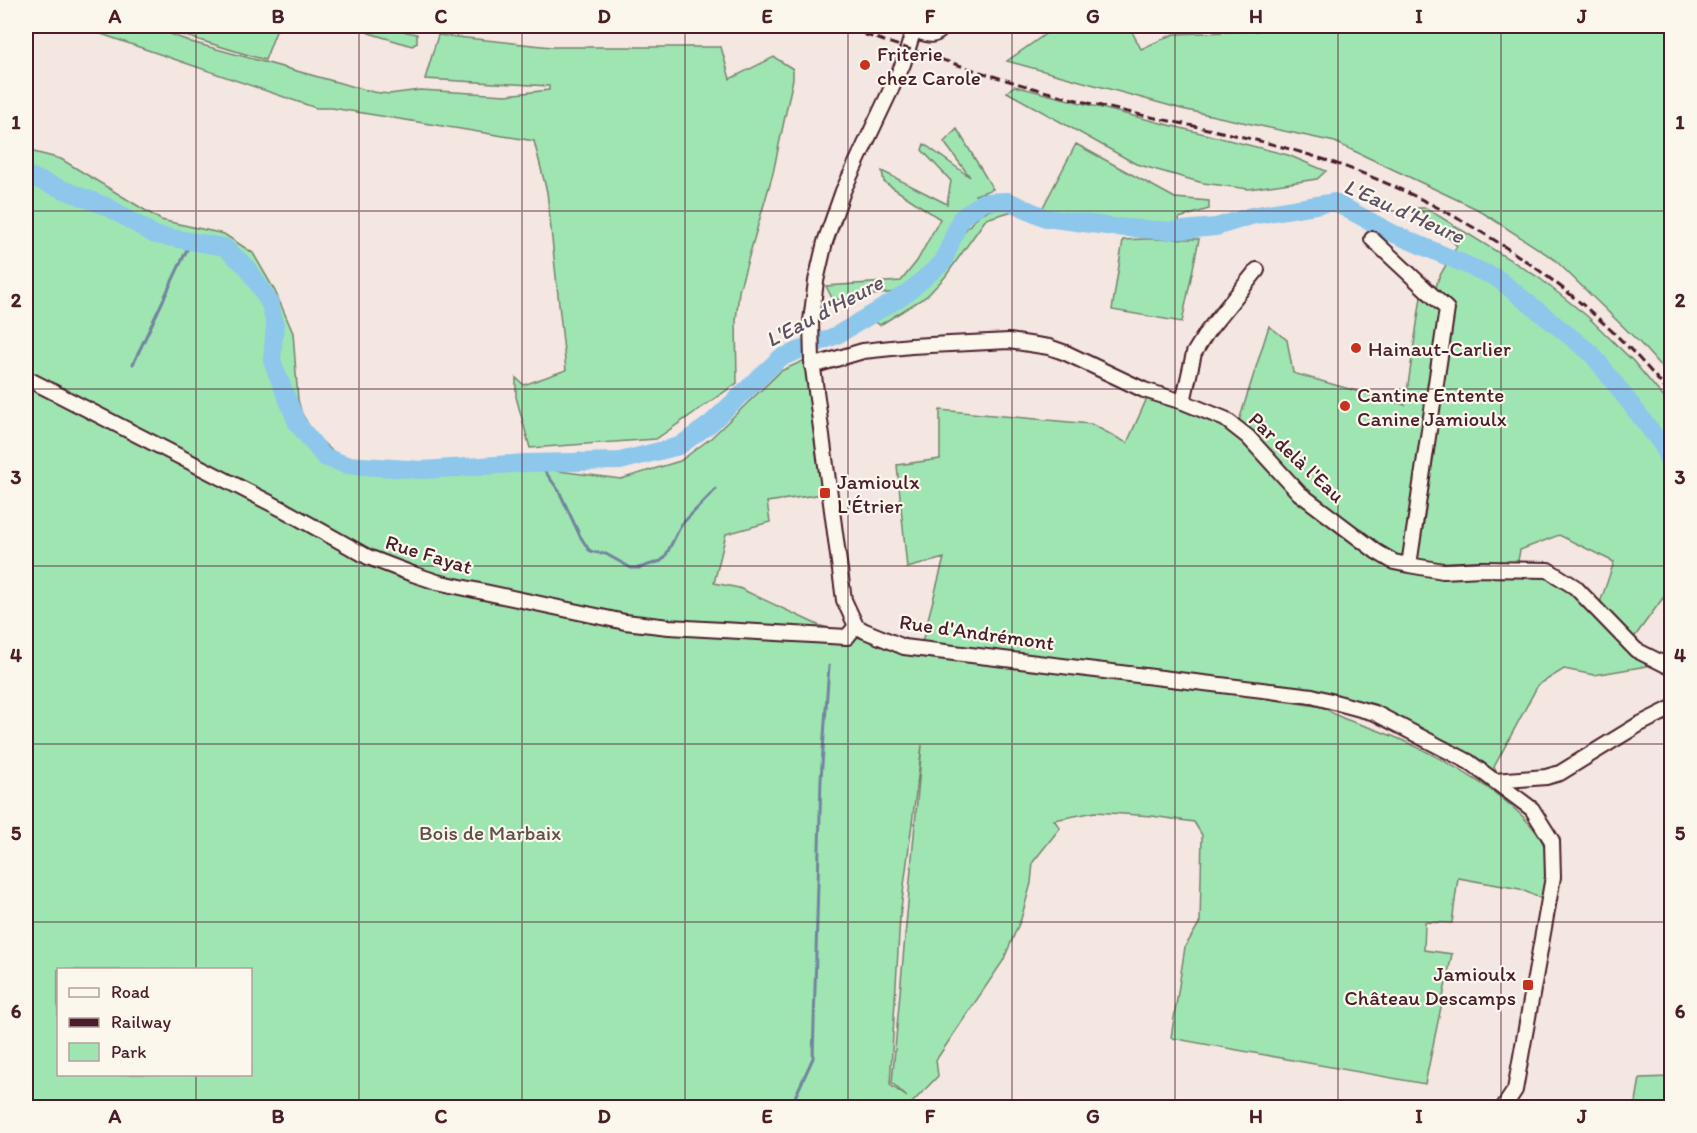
<svg xmlns="http://www.w3.org/2000/svg" width="1697" height="1133" viewBox="0 0 1697 1133" font-family="Itim,sans-serif">
  <rect width="100%" height="100%" fill="#f4e6e1"/>
  <filter id="ink" filterUnits="userSpaceOnUse"><feTurbulence type="fractalNoise" baseFrequency=".0167" numOctaves="2"/><feDisplacementMap in="SourceGraphic" scale="12" xChannelSelector="R" yChannelSelector="G"/><feConvolveMatrix kernelMatrix="1 2 1 2 8 2 1 2 1" color-interpolation-filters="sRGB"/></filter>
  <g filter="url(#ink)">
    <path fill="#9fe5b1" stroke="#74826e" stroke-width="1.5" fill-rule="evenodd" d="M78 26H162L165 32 191 42 373 92 389 94 420 90 506 95 549 90V86L425 79 438 35 552 47H721L730 79 774 57 793 69V79L773 173 739 291 736 321 737 383 656 439 530 448 516 397V378L524 385 566 370 547 192 534 141 332 108H316Z
      M167 26H278L265 60 166 30Z
      M367 26H378L417 34V43L412 46 369 33 364 29Z
      M1057 26H1129L1141 49 1174 34 1257 31 1278 26H1671V378L1640 343 1554 259 1477 209 1335 142 1182 109 1007 61Z
      M1014 86 1288 155 1326 171 1317 179 1249 189 1203 183 1136 164 1007 92Z
      M957 129 993 189 975 195 985 204 952 233 936 261 904 291 833 300 826 286 901 281 917 261 940 219 884 182 882 171 947 204 951 181 922 150 924 144 970 177 944 142Z
      M1076 144 1175 198 1209 201V209L1179 218 1180 226 1083 219 1042 209Z
      M26 150 61 159 161 220 224 234 253 253 275 291 293 333 298 400 302 414 314 434 331 450 369 474 457 476 580 453 558 471 621 479 680 461 711 438 781 371 805 360 823 494 767 502 770 522 726 534 714 583 739 588 818 625 925 658 1020 665 921 646 944 558 907 568 897 465 940 459V410L1091 424 1127 443 1148 396 1201 410 1253 445 1396 566 1547 576 1571 589 1647 666 1594 675 1564 669 1538 685 1494 767 1497 774 1408 723 1346 700 1282 684 1204 689 1323 707C1342 721 1360 723 1382 732 1428 749 1534 804 1547 854 1551 868 1548 886 1544 900L1520 889 1458 878 1452 923 1425 922 1424 950 1452 954 1425 1084 1171 1038 1185 947 1200 922 1202 835 1194 822 1152 816 1095 812 1054 820 1060 828 1033 862 1031 883 1021 919 1003 961 936 1060 938 1076 908 1107H26ZM922 745 892 1083 907 1097 890 1085 900 917ZM58 970H250V1074H58Z
      M1011 204 1013 211 986 219 945 277 927 296 880 325 874 321 926 285 967 228 981 213Z
      M1418 208H1426L1538 277 1587 316 1633 361 1671 406V587L1633 639 1599 606 1614 562 1559 535 1520 550 1517 566 1451 568 1420 563 1417 559 1450 308 1436 287 1439 277 1457 246Z
      M1144 239H1199L1182 322 1112 310 1123 240Z
      M1421 297 1426 300 1432 297 1444 316 1405 558 1387 554 1306 495 1238 424 1269 326 1287 340 1293 373 1405 405Z
      M1671 1077V1107H1635L1640 1078Z"/>
    <g fill="none" stroke-linecap="round" stroke-linejoin="round">
      <path stroke="#72849f" stroke-width="3" d="M133 364 191 241
        M539 463 559 491 580 536 589 550 593 552 606 554 631 568H639L661 561 665 557 681 525 716 489
        M790 1108 813 1058 821 779 829 666"/>
      <path stroke="#8dc7ec" stroke-width="18" d="M26 175 108 207 155 235 224 247 248 268 270 304 275 324 272 361 297 423 324 457 347 465 423 470 526 463 620 461 679 446 710 424 780 358 837 335 906 294 943 262 961 218 983 202 1008 201 1046 218 1114 227 1171 231 1216 227 1251 216 1334 202 1392 233 1497 278 1592 354 1663 446 1672 473"/>
      <g stroke="#4a1f2b" stroke-width="18">
        <path id="minor" d="M915 26 903 64 843 191 825 242 816 281 811 321 812 361 844 600 856 626 865 631 904 647 1312 696 1375 713 1469 762 1532 809 1552 841 1553 877 1515 1090 1503 1108
          M914 30C928 35 935 39 944 26
          M812 366 863 351 911 346 1009 341 1049 347 1066 353 1144 390 1183 402 1194 353 1207 332 1257 270
          M26 378 284 510 368 557 410 573 437 582 625 622 669 627 847 637 856 626
          M1183 402 1225 419 1248 437 1299 493 1377 552 1394 562 1409 565 1447 309 1372 239
          M1409 565 1443 571 1481 569 1548 570 1575 587 1636 650 1672 668
          M1494 781 1546 777 1560 773 1638 725 1672 708"/>
      </g>
      <use href="#minor" stroke="#fbf7ec" stroke-width="14"/>
      <path stroke="#4a1f2b" stroke-width="3" stroke-dasharray="9 4.5" stroke-linecap="butt" d="M838 26C923 53 1007 83 1093 104 1163 121 1234 132 1303 153 1440 193 1583 283 1672 397"/>
    </g>
  </g>
  <path fill="none" stroke="#4a1f2b" stroke-width="1.5" stroke-opacity="0.55" d="M196 26V970M359 26V1108M522 26V1108M685 26V1108M848 26V1108M1012 26V1108M1175 26V1108M1338 26V1108M1501 26V1108M26 211H1672M26 389H1672M26 566H1672M26 744H1672M26 922H1672M196 1074V1108"/>
  <g fill="#c8321e" stroke="#fbf7ec" stroke-width="2">
    <circle cx="865" cy="65" r="6"/>
    <circle cx="1356" cy="348" r="6"/>
    <circle cx="1345" cy="406" r="6"/>
    <rect x="819" y="487" width="12" height="12" rx="3"/>
    <rect x="1522" y="979" width="12" height="12" rx="3"/>
  </g>
  <g text-anchor="middle" dominant-baseline="central" stroke-width="4.5" stroke-linejoin="round" paint-order="stroke">
    <g font-size="21" fill="#4a1f2b" stroke="#fbf7ec" text-anchor="start">
      <text x="877" y="53">Friterie<tspan x="877" dy="24">chez Carole</tspan></text>
      <text x="1368" y="348">Hainaut-Carlier</text>
      <text x="1357" y="394">Cantine Entente<tspan x="1357" dy="24">Canine Jamioulx</tspan></text>
      <text x="837" y="481">Jamioulx<tspan x="837" dy="24">L'Étrier</tspan></text>
      <text x="1516" y="973" text-anchor="end">Jamioulx<tspan x="1516" dy="24">Château Descamps</tspan></text>
    </g>
    <g font-size="21" fill="#4a1f2b" stroke="#fbf7ec">
      <text transform="translate(1297 457) rotate(43)">Par delà l'Eau</text>
      <text transform="translate(429 554) rotate(17)">Rue Fayat</text>
      <text transform="translate(977 632) rotate(8)">Rue d'Andrémont</text>
    </g>
    <g font-size="21" fill="#5f504c" stroke="#fbf7ec">
      <text x="490" y="832">Bois de Marbaix</text>
    </g>
    <g font-size="22" font-style="italic" fill="#5e5165" stroke="#fbf7ec">
      <text transform="translate(1404 211) rotate(24)">L'Eau d'Heure</text>
      <text transform="translate(824 311) rotate(-28)">L'Eau d'Heure</text>
    </g>
  </g>
  <rect width="1697" height="1133" fill="none" stroke="#fbf7ec" stroke-width="66"/>
  <rect x="57" y="968" width="195" height="108" fill="#fbf7ec" stroke="#b4a19f" stroke-width="1.5"/>
  <rect x="69" y="988" width="30" height="9" fill="#fbf7ec" stroke="#b4a19f" stroke-width="1.5"/>
  <text x="111" y="998" font-size="18" fill="#4a1f2b">Road</text>
  <rect x="69" y="1018" width="30" height="9" fill="#4a1f2b" stroke="#b4a19f" stroke-width="1.5"/>
  <text x="111" y="1028" font-size="18" fill="#4a1f2b">Railway</text>
  <rect x="69" y="1043" width="30" height="18" fill="#9fe5b1" stroke="#b4a19f" stroke-width="1.5"/>
  <text x="111" y="1058" font-size="18" fill="#4a1f2b">Park</text>
  <rect x="33" y="33" width="1631" height="1067" fill="none" stroke="#4a1f2b" stroke-width="2"/>
  <g font-size="20" text-anchor="middle" font-weight="bold" fill="#4a1f2b">
    <text x="115" y="23">A</text>
    <text x="278" y="23">B</text>
    <text x="441" y="23">C</text>
    <text x="604" y="23">D</text>
    <text x="767" y="23">E</text>
    <text x="930" y="23">F</text>
    <text x="1093" y="23">G</text>
    <text x="1256" y="23">H</text>
    <text x="1419" y="23">I</text>
    <text x="1582" y="23">J</text>
    <text x="16" y="129">1</text>
    <text x="1680" y="129">1</text>
    <text x="16" y="307">2</text>
    <text x="1680" y="307">2</text>
    <text x="16" y="484">3</text>
    <text x="1680" y="484">3</text>
    <text x="16" y="662">4</text>
    <text x="1680" y="662">4</text>
    <text x="16" y="840">5</text>
    <text x="1680" y="840">5</text>
    <text x="16" y="1018">6</text>
    <text x="1680" y="1018">6</text>
    <text x="115" y="1123">A</text>
    <text x="278" y="1123">B</text>
    <text x="441" y="1123">C</text>
    <text x="604" y="1123">D</text>
    <text x="767" y="1123">E</text>
    <text x="930" y="1123">F</text>
    <text x="1093" y="1123">G</text>
    <text x="1256" y="1123">H</text>
    <text x="1419" y="1123">I</text>
    <text x="1582" y="1123">J</text>
  </g>
</svg>
